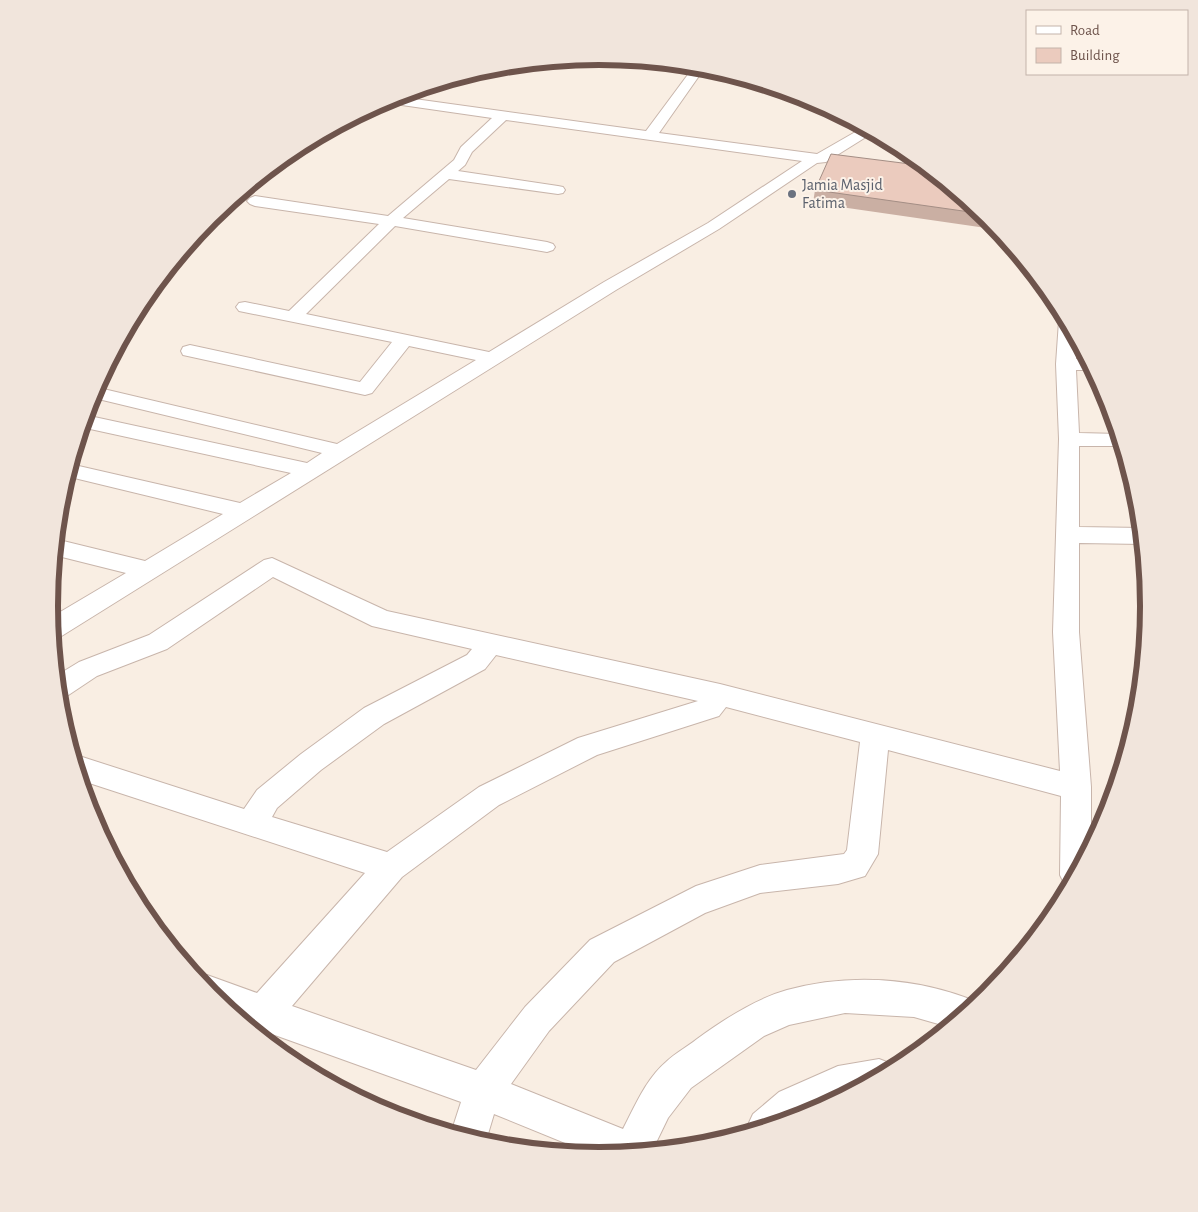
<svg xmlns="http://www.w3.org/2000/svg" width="1198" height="1212" viewBox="0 0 1198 1212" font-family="'Alegreya Sans',sans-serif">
  <rect width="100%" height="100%" fill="#f9eee3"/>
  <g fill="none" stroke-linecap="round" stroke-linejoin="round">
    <g stroke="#c8b5ab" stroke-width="2">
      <path id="street" d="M695 65 706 66 659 133 817 154 864 127 874 132 826 162 817 163 719 229 616 290 60 637 52 639 50 618 126 573 54 555 55 539 145 561 223 514 66 476 70 464 240 503 291 473 81 427 85 415 307 463 322 453 90 397 95 387 337 444 476 360 409 346 372 393 365 395 183 355 181 351 183 347 190 345 360 382 392 342 239 311 236 307 239 303 245 302 289 311 379 224 255 206 250 204 247 201 250 198 255 196 388 216 454 160 461 147 492 118 381 102 393 96 646 131ZM506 120 802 161 708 223 604 282 489 352 306 314 395 226 547 252 553 250 555 247 553 244 547 242 403 218 449 179 558 194 563 193 565 190 563 187 558 186 458 171 465 165 472 152Z
        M1065 316 1076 338V359H1088L1094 370H1076L1079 433 1119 434 1123 446H1079V527L1142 528 1143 544 1079 543V632L1091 787V846L1070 887 1065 885 1060 875 1061 796 888 750 878 854 865 876 838 884 760 893 705 913 614 962 549 1031 511 1084 623 1129C635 1106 646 1079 666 1062 675 1053 687 1047 697 1039 723 1020 755 999 787 990 849 973 917 977 977 1002L978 1003 949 1027 914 1017 845 1013 789 1025 764 1036 691 1088 668 1118 653 1149 654 1151 597 1156 494 1114 485 1144 451 1133 461 1102 272 1034 267 1042 210 995 197 979 207 975 257 993 365 873 80 780 72 756 76 755 244 809 257 790 301 754 364 708 467 655 472 649 372 626 273 577 167 649 97 676 67 696 58 699 56 676 79 662 149 635 264 560 272 558 387 611 720 684 1060 771 1053 632 1059 439 1056 364 1059 321ZM496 655 698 701 578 738 479 787 387 852 272 817 277 808 321 770 384 724 485 669ZM726 707 860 742 847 850 844 854 760 865 696 886 590 940 525 1007 476 1070 292 1006 402 877 499 805 597 755 719 716Z
        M879 1059 892 1064 894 1069 809 1114 749 1133 747 1127 753 1114 779 1092 838 1066Z"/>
    </g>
    <use href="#street" fill="#fff" fill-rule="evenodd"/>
  </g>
  <path fill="#caafa3" d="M926 166 988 217 994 224 993 229 813 203 815 190Z"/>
  <path fill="#ebcbbe" stroke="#a48e85" d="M831 154 926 166 984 214 815 190Z"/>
  <circle fill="#6b7280" stroke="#fcf2e8" stroke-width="2" cx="792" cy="194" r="5"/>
  <g text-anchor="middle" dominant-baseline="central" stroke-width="4" stroke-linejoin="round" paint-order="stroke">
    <g font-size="16" fill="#5b616d" stroke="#fcf2e8" text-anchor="start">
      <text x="802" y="185">Jamia Masjid<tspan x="802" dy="18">Fatima</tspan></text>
    </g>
  </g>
  <path d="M0 0H1198V1212H0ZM58 606a541 541 0 1 1 1082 0a541 541 0 1 1-1082 0Z" fill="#f1e5dc" fill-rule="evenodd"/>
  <path fill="none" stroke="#6e544c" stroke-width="6" d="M58 606a541 541 0 1 1 1082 0a541 541 0 1 1-1082 0Z"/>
  <rect x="1026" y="10" width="162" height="65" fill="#fcf2e8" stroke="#c3b3aa"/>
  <rect x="1036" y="26" width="25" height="8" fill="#ffffff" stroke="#c3b3aa"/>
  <text x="1070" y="35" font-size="15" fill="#6e544c">Road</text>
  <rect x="1036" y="48" width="25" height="15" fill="#ebcbbe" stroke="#c3b3aa"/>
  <text x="1070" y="60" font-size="15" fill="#6e544c">Building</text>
</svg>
